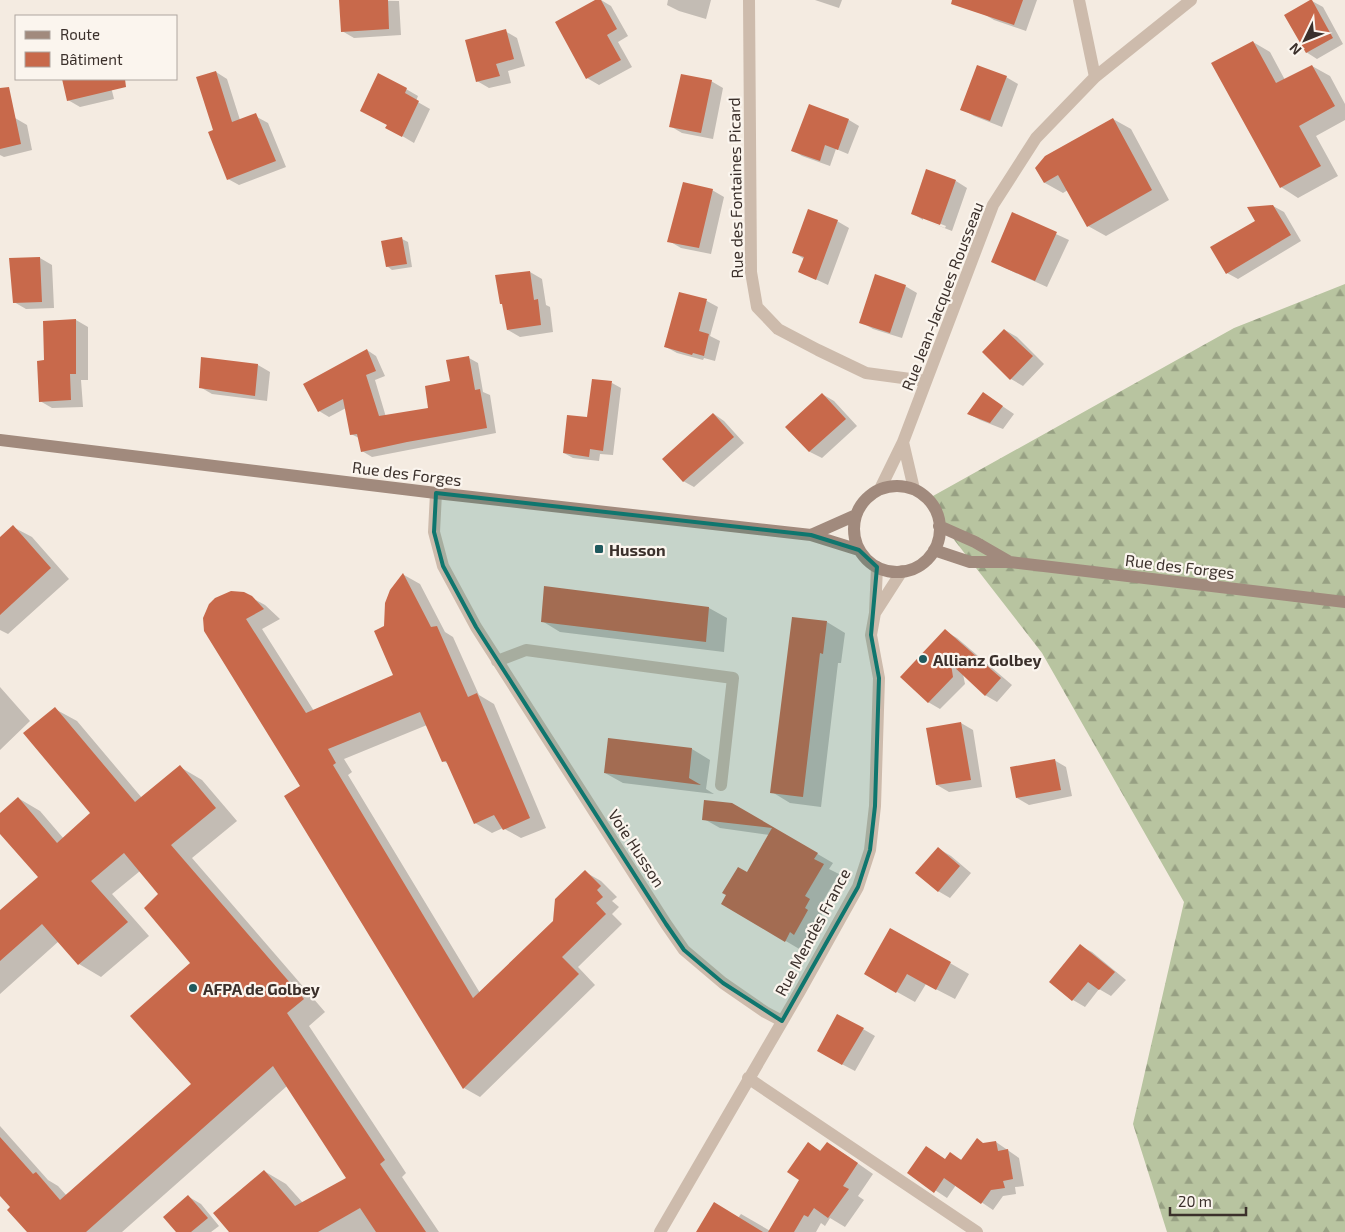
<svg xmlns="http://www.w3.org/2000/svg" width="1345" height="1232" viewBox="0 0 1345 1232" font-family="'Exo 2',sans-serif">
  <defs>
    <pattern id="forest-firs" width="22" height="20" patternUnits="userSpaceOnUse" patternTransform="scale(1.25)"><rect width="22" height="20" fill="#b8c4a0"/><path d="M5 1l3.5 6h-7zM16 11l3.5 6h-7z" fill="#97a083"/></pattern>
  </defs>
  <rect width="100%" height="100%" fill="#f4ebe1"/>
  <path fill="url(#forest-firs)" d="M1345 284V1232H1167L1133 1124 1184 902 1042 653 924 501 1234 328Z"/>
  <path fill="#0003" d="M341 0 399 1 401 35 354 38 342 31Z
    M598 0H601L611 6 628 36 618 42 632 67 599 85 587 78Z
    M668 0H711L706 19 679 11 667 5Z
    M815 0H842L839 8Z
    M987 0H1037L1026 31 994 20 982 13Z
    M1312 1 1323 7 1343 44 1317 59 1306 52Z
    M505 31 517 38 525 66 508 71 511 83 489 88 477 81Z
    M1253 42 1270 52 1285 80 1312 66 1330 76 1345 104V120L1316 136 1338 176 1298 198 1281 187Z
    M216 72 227 79 240 120 257 117 268 123 286 167 239 185 228 179 214 131Z
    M1006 77 1018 84 1002 127 974 116 962 109Z
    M63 79H109L114 99 80 107 68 100Z
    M711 81 723 88 713 139 682 133 670 126Z
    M406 89 418 96 416 101 430 109 414 143 387 127Z
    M15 118 27 125 32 150 4 157 0 155V122Z
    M1113 119 1131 129 1169 200 1106 236 1088 226 1068 190 1063 193 1045 183 1036 169Z
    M849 120 859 126 848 154 836 149 830 166 802 156 792 150Z
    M956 181 967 188 952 231 924 220 945 228 946 226 923 217V220L912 213Z
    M712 190 724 197 711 254 681 248 669 241Z
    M1273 206 1284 212 1301 241 1238 279 1227 273 1212 248 1256 221Z
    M1012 214 1069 240 1047 287 1005 268 993 261Z
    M837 221 849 228 828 285 800 272 804 259 793 252Z
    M402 239 408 242 412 267 392 270 387 266Z
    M40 258 52 265 54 308 26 309 14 302Z
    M530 272 542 279 546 305 550 307 553 332 520 337 508 330Z
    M905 286 917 293 902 338 873 329 861 322Z
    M680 293 707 301 718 307 710 336 720 341 715 361 704 358 703 360 677 353 666 347Z
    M76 320 88 327V380H81L83 407 52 408 40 401 46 362Z
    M1005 330 1017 337 1044 364 1023 386 1011 379Z
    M367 350 376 356 385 376 375 380 386 417 430 409 451 382 469 358 478 363 483 392 490 395 496 433 372 457 362 451 359 438 351 434 346 408 329 417 319 411Z
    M202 358 258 365 270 372 267 401 212 394 200 387Z
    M612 383 621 388 613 455 600 454 599 461 573 458 564 453Z
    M983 393 1014 414 1003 429 980 420 969 414Z
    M822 394 834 401 857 426 822 458 810 452 787 427Z
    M714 414 724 421 744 443 694 487 683 481Z
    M13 527 32 537 69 579 8 634 0 630V539Z
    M404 575 420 584 445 632 453 637 479 695 494 704 546 828 521 838 503 828 492 833 475 823 449 764 443 761 427 725 344 759 352 772 348 775 480 993 554 922 585 872 601 881 617 897 612 901 619 907 612 914 622 924 578 967 595 985 480 1097 464 1088 302 786 206 630 247 595 265 605 280 619 262 629 314 711 395 676 385 627Z
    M709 608 727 618 724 652 560 632 542 621Z
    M793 618 827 622 845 633 841 663H838L821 807 790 803 772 792Z
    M945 631 957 638 1012 685 997 702 985 695 963 674 965 684 940 709 928 702Z
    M0 687 30 721 0 750Z
    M55 709 77 721 142 798 180 767 202 780 237 821 192 858 325 1012 309 1026 406 1173 402 1177 439 1232H231L264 1171 286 1184 303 1203 348 1178 287 1086 122 1232H28L12 1207 0 1194V1126L48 1180 58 1186 67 1196 193 1084 192 964 160 895 140 871 112 894 149 936 101 977 79 964 59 941 0 994V912L39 877 0 832V815L18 798 40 811 64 839 92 814Z
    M961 723 973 730 982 787 949 792 937 785Z
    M692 749 710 760 706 789 714 794 623 783 605 773Z
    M1054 760 1066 767 1072 796 1029 805 1017 798Z
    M732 804 833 863 829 869 839 874 820 906 825 909 820 918 824 920 811 943 807 941 801 950 723 904 747 873 770 835 720 828 704 819Z
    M939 849 951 856 971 873 950 898 938 891Z
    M891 929 969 974 955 999 926 984 915 1002 865 974Z
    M1080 946 1092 952 1126 980 1111 996 1099 989 1085 1007 1073 1000Z
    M863 1029 875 1036 855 1071 830 1058Z
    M996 1142 1019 1158 1024 1186 1015 1187 1016 1194 1003 1196 993 1210 956 1185 947 1198 909 1173 927 1147 946 1160 950 1154 962 1160 984 1144Z
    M809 1144 821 1151 843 1153 873 1174 858 1196 864 1200 845 1227 830 1218 825 1226 821 1223 816 1232H794L776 1221 800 1180Z
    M189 1197 201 1204 219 1226 211 1232H177Z
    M741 1214 772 1232H707L738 1218Z"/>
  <path fill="#c8694b" d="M339 0H388L389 29 341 32Z
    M595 0H601L617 29 607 35 621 60 586 79 555 22Z
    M952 0H1023L1014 25 951 4Z
    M1310 0H1312L1333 38 1306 53 1284 15Z
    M506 29 514 59 496 64 500 76 476 82 465 40Z
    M1253 41 1276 83 1312 65 1335 106 1299 126 1321 166 1280 188 1211 63Z
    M977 65 1007 76 990 121 960 110Z
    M216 71 232 122 256 113 276 161 227 180 208 132 213 130 196 77Z
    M378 73 407 88 405 93 419 101 402 137 385 128 387 125 360 111Z
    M681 74 712 80 701 133 669 127Z
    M62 79H125L126 87 67 101Z
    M9 87 21 144 0 149V88Z
    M809 104 849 119 838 150 825 145 820 161 791 151Z
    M1113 118 1152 190 1087 227 1058 175 1044 183 1035 168 1045 156Z
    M926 169 956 180 940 225 911 214Z
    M683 182 713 189 699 248 667 242Z
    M1273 205 1291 235 1226 274 1210 247 1255 221 1247 207Z
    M808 209 838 220 816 280 798 272 804 257 792 253Z
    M1012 212 1057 232 1035 281 991 262Z
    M402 237 407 264 386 267 381 241Z
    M40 257 42 302 13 303 9 258Z
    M530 271 534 300 538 299 541 325 507 330 502 304H500L495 275Z
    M875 274 906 285 890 333 859 323Z
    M679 292 707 299 699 331 709 334 704 356 693 353 692 355 664 347Z
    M76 319V374H70L71 400 39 402 37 361 44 360 43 321Z
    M1004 329 1033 356 1010 380 982 352Z
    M367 349 376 371 366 375 379 416 428 408 425 386 450 381 446 360 469 356 475 390 480 389 487 428 407 442 361 452 357 434 350 435 343 399 318 412 303 384Z
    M201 357 258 364 255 396 199 388Z
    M592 379 612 381 603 451 590 449 589 457 563 453 567 415 587 417Z
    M983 392 1003 406 990 423 967 414Z
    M822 393 846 419 809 452 785 427Z
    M713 413 734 437 683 482 662 459Z
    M13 525 51 568 0 615V537Z
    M403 573 431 627 437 626 468 697 477 693 530 818 503 830 494 815 474 824 446 761 442 762 420 712 328 749 336 763 333 765 473 998 553 921 555 899 585 870 601 886 597 890 603 897 596 903 606 914 562 957 579 974 463 1089 284 796 300 786 204 631 203 618 209 604 215 598 231 591 244 592 252 596 264 609 246 619 306 713 393 675 374 631 384 626 385 603 390 590Z
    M544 586 709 607 706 642 541 622Z
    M792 617 827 621 823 654 820 653 803 797 770 793Z
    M945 629 1001 678 985 696 951 664 953 677 928 703 900 677Z
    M55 707 135 802 180 765 216 808 171 845 304 999 287 1013 385 1160 380 1164 426 1232H376L360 1208 318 1232H229L213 1213 264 1170 295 1206 346 1178 273 1066 86 1232H27L7 1210 10 1207 0 1196V1137L33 1174 36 1172 60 1200 191 1084 130 1016 190 963 144 908 158 894 124 853 91 881 128 922 78 965 42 924 0 961V910L38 877 0 834V813L18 797 57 843 90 813 23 733Z
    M961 722 971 780 936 785 926 728Z
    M608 738 692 748 689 778 701 785 604 773Z
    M1055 759 1061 790 1016 798 1010 767Z
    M704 800 732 803 818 853 814 859 824 864 805 896 810 899 805 908 808 910 794 935 790 932 785 942 721 904 726 895 722 893 738 867 747 872 772 828 702 820Z
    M938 847 960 866 938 892 915 873Z
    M890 928 951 962 936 990 907 974 896 993 864 974Z
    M1080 944 1115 972 1099 990 1088 982 1072 1001 1049 982Z
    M837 1014 864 1028 842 1065 817 1051Z
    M977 1138 983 1143 996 1141 998 1151 1008 1149 1013 1179 1003 1181 1005 1188 991 1190 981 1204 944 1178 934 1193 907 1173 926 1146 945 1159 950 1152 961 1160Z
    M808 1142 820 1151 827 1142 858 1163 843 1186 849 1189 828 1218 814 1208 808 1217 804 1215 794 1232H768L799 1180 787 1172Z
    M188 1195 208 1218 191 1232H176L163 1217Z
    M714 1202 763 1232H696Z"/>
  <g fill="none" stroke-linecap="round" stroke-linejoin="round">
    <path stroke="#cdbbac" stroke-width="12" d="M749 0 751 272 757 307 778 329 818 350 866 373 925 381
      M1079 0 1095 77
      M903 442 914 489
      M880 489 903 442 993 205 1036 138 1095 77 1191 0
      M436 493 434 532 443 566 476 627 666 924 684 950 723 983 765 1012 782 1021
      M877 567 875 613 902 571
      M497 661 526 650 733 678 721 785
      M748 1078 977 1232
      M660 1232 800 991 858 887 870 850 875 806 879 678 871 635 875 613"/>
    <path stroke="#a18a7d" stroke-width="12" d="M0 440 436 493 811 535 859 550
      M854 529a43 43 0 1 1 86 0a43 43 0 1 1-86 0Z
      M939 526 975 542 1008 561
      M811 535 856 515
      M934 550 970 562H1010L1345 602"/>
  </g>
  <path fill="#0f766e" fill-opacity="0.2" stroke="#0f766e" stroke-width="4" stroke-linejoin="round" d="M436 493 811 535 859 550 877 567 871 635 879 678 875 806 870 850 858 887 782 1021 723 983 684 950 666 924 476 627 443 566 434 532Z"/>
  <g fill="#1f5a5e" stroke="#fbf5ee" stroke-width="2">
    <rect x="594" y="544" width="10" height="10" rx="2.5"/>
    <circle cx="923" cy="659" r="5"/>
    <circle cx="193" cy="988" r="5"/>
  </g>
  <g text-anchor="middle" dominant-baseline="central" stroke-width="4.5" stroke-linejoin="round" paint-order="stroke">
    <g font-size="16" fill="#3b302b" stroke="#fbf5ee">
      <text transform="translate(735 188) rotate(-91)">Rue des Fontaines Picard</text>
      <text transform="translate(942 296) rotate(-69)">Rue Jean-Jacques Rousseau</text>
      <text transform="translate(407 473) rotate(7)">Rue des Forges</text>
      <text transform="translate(1180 566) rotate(7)">Rue des Forges</text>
      <text transform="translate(637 848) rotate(57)">Voie Husson</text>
      <text transform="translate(812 932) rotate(-62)">Rue Mendès France</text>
    </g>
    <g font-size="16" font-weight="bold" fill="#3b302b" stroke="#fbf5ee" text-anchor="start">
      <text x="609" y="549">Husson</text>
      <text x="933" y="659">Allianz Golbey</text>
      <text x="203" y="988">AFPA de Golbey</text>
    </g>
  </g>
  <rect x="15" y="15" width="162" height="65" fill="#fbf5ee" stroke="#aea6a0"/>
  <rect x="25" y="31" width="25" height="8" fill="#a18a7d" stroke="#aea6a0"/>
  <text x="60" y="40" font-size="15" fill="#3b302b">Route</text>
  <rect x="25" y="52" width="25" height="15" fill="#c8694b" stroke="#aea6a0"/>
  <text x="60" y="65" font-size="15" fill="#3b302b">Bâtiment</text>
  <g transform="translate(1305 40) rotate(227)" stroke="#fbf5ee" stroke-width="4" paint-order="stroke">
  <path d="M0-4L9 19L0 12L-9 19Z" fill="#3b302b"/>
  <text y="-8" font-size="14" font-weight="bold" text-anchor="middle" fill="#3b302b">N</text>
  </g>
  <path d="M1170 1207v8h76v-8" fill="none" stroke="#3b302b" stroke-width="2.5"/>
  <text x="1178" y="1207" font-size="15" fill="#3b302b" stroke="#fbf5ee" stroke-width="4" paint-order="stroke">20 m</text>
</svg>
